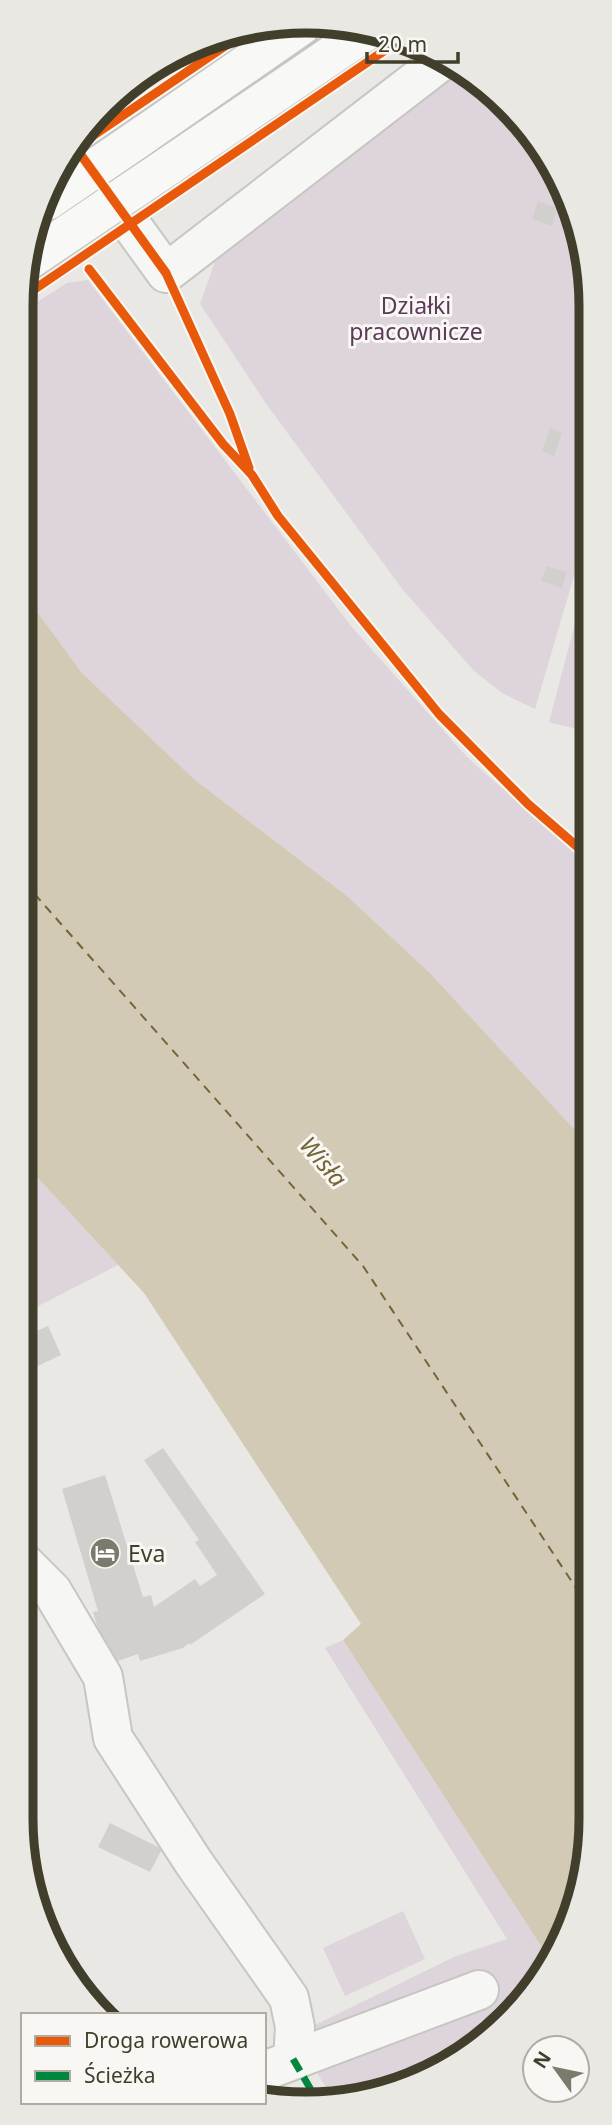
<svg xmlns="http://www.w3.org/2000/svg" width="612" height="2125" viewBox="0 0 612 2125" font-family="'Noto Sans',sans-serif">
  <rect width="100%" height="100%" fill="#e9e8e4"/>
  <path fill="#ddd5db" d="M458 69 508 105 562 180 589 269 588 528 535 709 502 693 474 671 403 590 267 405 200 304 217 256Z
    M88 280 351 626 467 757 587 864V1143L429 972 347 896 195 780 81 672 25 595 26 309 67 283Z
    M588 574V732L549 722Z
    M23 1162 118 1265 23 1314Z
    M343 1640 550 1960 543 1977 479 2045 380 2094 333 2099 305 2053 313 2026 456 1956 507 1939 325 1648Z
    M403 1911 425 1959 345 1996 323 1948Z"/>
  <path fill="#d2cab4" d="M25 595 81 672 195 780 347 896 429 972 587 1143 586 1874 550 1960 343 1640 361 1624 144 1293 23 1162Z"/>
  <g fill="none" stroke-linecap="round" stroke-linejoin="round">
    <path stroke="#746537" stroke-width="2" stroke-dasharray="9 7" stroke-linecap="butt" d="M24 882 363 1266 586 1603"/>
  </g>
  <path fill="#d1d0cc" d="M519 120 531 138 529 143 512 137Z
    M538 201 557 208 552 226 532 219Z
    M550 428 562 433 554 456 542 451Z
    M547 566 567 572 562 588 541 581Z
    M48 1326 61 1355 23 1373V1337Z
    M163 1448 265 1594 190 1645 189 1643 183 1648 140 1661 138 1654 109 1664 93 1612 98 1611 62 1489 105 1475 143 1597 151 1595 154 1607 195 1579 200 1586 217 1575 195 1542 199 1540 144 1460Z
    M110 1823 162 1849 150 1872 98 1847Z"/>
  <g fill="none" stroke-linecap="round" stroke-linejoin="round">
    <g stroke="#c7c6c2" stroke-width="42">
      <path id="minor" d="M73 144 166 273 444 59
        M22 1561 52 1591 103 1677 113 1738 194 1863 289 1998 295 2027 293 2059
        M264 2071 479 1990"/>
    </g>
    <g stroke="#c6c5c1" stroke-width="42">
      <path id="major" d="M145 134 301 26
        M167 167 370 29"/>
    </g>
    <use href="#minor" stroke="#f6f6f4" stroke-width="38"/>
    <use href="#major" stroke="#f8f8f7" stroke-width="38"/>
    <g stroke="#c6c5c1" stroke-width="42" stroke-linecap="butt">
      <path id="major-bridge" d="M47 201 145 134
        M26 262 167 167"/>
    </g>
    <use href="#major-bridge" stroke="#f8f8f7" stroke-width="38"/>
    <path stroke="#00873e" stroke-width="7" stroke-dasharray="14 7" stroke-linecap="butt" d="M293 2059 317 2100"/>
    <g stroke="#f8f7f3" stroke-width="13">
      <path id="cycleway" d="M73 144 166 273 230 414 249 468
        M66 154 253 27
        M89 269 223 444 252 475 278 516 439 714 528 804 588 856
        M26 295 400 40"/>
    </g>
    <use href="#cycleway" stroke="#e8590c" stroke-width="9"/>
  </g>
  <defs>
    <g id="hotel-disc" transform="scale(1.575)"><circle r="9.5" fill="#7c7a6c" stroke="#f8f7f3"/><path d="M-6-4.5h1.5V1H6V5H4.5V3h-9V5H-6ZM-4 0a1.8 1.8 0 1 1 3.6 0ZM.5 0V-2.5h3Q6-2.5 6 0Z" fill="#fff"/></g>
  </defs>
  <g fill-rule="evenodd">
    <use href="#hotel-disc" x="105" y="1553"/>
  </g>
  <g text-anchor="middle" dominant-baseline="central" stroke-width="6" stroke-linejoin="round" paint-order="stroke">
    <g font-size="23" fill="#5d3a5c" stroke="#f8f7f3">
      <text x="416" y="305">Działki<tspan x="416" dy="26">pracownicze</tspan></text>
    </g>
    <g font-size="23" fill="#423e2c" stroke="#f8f7f3" text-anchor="start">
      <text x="128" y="1553">Eva</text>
    </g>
    <g font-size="24" font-style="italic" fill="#746537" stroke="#f8f7f3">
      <text transform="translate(324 1161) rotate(49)">Wisła</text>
    </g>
  </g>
  <path d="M0 0H612V2125H0ZM306 33H306A273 273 0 0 1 579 306V1819A273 273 0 0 1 306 2092H306A273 273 0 0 1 33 1819V306A273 273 0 0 1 306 33Z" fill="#e9e8e3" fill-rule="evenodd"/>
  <path fill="none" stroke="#423e2c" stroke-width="9" d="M306 33H306A273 273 0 0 1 579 306V1819A273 273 0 0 1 306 2092H306A273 273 0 0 1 33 1819V306A273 273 0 0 1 306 33Z"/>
  <rect x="21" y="2013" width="245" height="91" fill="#f8f7f3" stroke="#afada3" stroke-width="2"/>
  <rect x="35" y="2036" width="35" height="10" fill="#e8590c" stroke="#afada3" stroke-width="2"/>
  <text x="84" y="2048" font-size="21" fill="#423e2c">Droga rowerowa</text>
  <rect x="35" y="2071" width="35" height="10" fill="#00873e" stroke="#afada3" stroke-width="2"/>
  <text x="84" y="2083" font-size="21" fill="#423e2c">Ścieżka</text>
  <g transform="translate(556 2069) rotate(303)"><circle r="33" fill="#f8f7f3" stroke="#afada3" stroke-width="2"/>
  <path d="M0-5L12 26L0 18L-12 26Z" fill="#7c7a6c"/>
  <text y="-10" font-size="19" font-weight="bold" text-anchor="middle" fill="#423e2c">N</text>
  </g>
  <path d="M367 52v10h91v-10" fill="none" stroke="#423e2c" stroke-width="3.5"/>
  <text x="378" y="52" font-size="21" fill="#423e2c" stroke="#f8f7f3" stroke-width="5" paint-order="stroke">20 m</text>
</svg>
